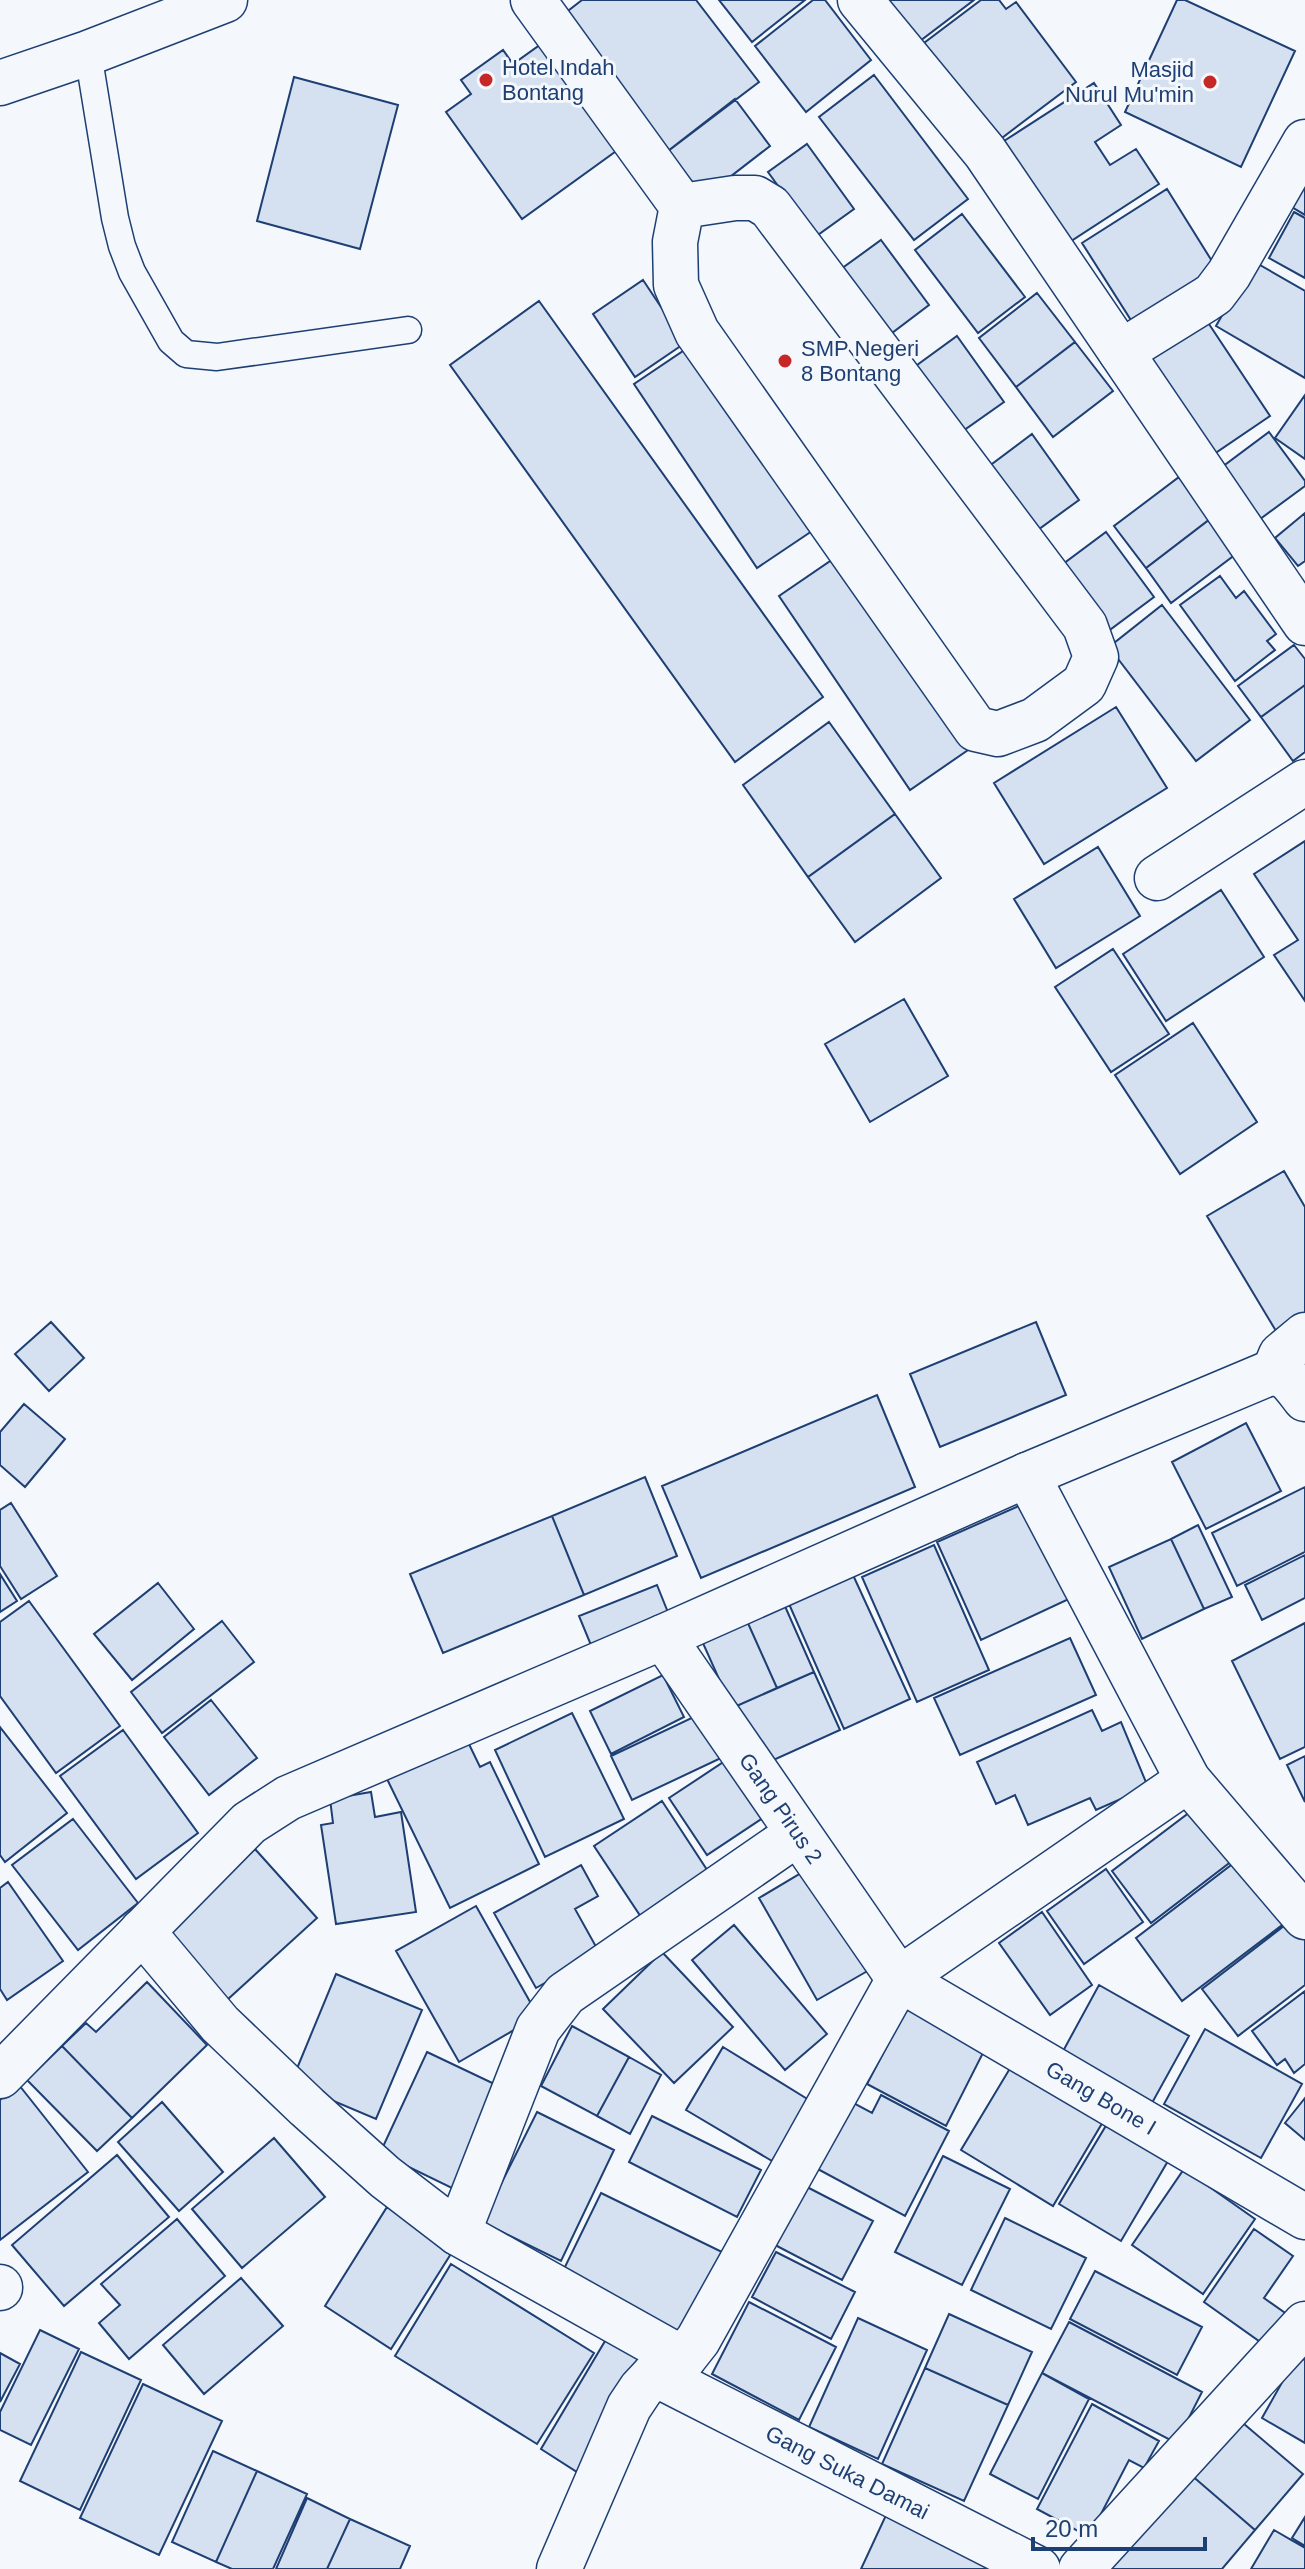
<svg xmlns="http://www.w3.org/2000/svg" width="1305" height="2569" viewBox="0 0 1305 2569" font-family="Arial,sans-serif">
  <rect width="100%" height="100%" fill="#f4f7fb"/>
  <path fill="#d5e0f0" stroke="#1d3f73" stroke-width="2" d="M582 0H696L759 82 668 151 564 14Z
    M719 0H805L752 42Z
    M813 0H825L871 60 806 112 755 46Z
    M884 0H974L916 44Z
    M981 0H999L1006 9 1016 2 1076 82 994 144 920 46Z
    M1177 0H1185L1295 51 1241 167 1125 112Z
    M544 42 619 149 522 219 446 112 471 94 461 80 503 50 513 64Z
    M874 75 968 199 914 240 819 117Z
    M294 77 398 105 360 249 257 221Z
    M1094 83 1121 125 1095 142 1110 165 1136 149 1159 184 1068 243 1004 141Z
    M735 99 770 146 704 197 668 151Z
    M807 144 854 209 815 237 768 172Z
    M1305 168V215L1285 203Z
    M1167 189 1220 274 1136 328 1082 243Z
    M1294 212 1305 218V278L1269 258Z
    M962 214 1025 297 978 333 915 250Z
    M881 240 929 305 888 336 841 269Z
    M1253 261 1305 291V378L1216 326Z
    M643 280 685 343 635 377 593 314Z
    M1037 293 1075 342 1016 387 979 338Z
    M539 301 823 697 735 762 450 365Z
    M1199 309 1270 416 1211 456 1140 349Z
    M957 336 1004 402 960 433 913 368Z
    M1075 342 1113 391 1053 437 1016 387Z
    M692 345 815 529 757 568 634 384Z
    M1305 395V459L1275 438Z
    M1269 432 1305 481V486L1248 528 1210 476Z
    M1032 434 1079 500 1035 532 988 467Z
    M1179 477 1210 519 1146 568 1114 526Z
    M1305 513V561L1298 566 1275 538Z
    M1210 519 1236 554 1171 603 1146 568Z
    M1106 532 1154 597 1107 632 1059 567Z
    M842 553 971 748 910 790 779 596Z
    M1220 576 1236 598 1244 591 1276 634 1267 641 1275 650 1235 681 1180 605Z
    M1162 605 1250 720 1196 761 1109 647Z
    M1294 645 1305 659V685L1261 717 1238 686Z
    M1305 685V752L1293 761 1261 717Z
    M1116 707 1167 788 1044 864 994 783Z
    M829 722 895 814 808 877 743 785Z
    M895 814 941 878 855 942 808 877Z
    M1305 841V1001L1274 955 1298 940 1254 874Z
    M1098 847 1140 916 1056 968 1014 899Z
    M1221 890 1264 957 1166 1021 1123 954Z
    M1113 949 1169 1034 1111 1072 1055 987Z
    M904 999 948 1076 870 1122 825 1044Z
    M1193 1023 1257 1122 1180 1174 1115 1075Z
    M1284 1171 1305 1207V1314L1276 1331 1207 1216Z
    M51 1322 84 1358 49 1391 15 1354Z
    M1036 1322 1066 1395 940 1447 910 1374Z
    M877 1395 915 1487 701 1578 662 1486Z
    M24 1404 65 1439 25 1487 0 1465V1432Z
    M1246 1423 1281 1491 1206 1529 1172 1462Z
    M645 1477 677 1556 584 1595 552 1516Z
    M1305 1487V1552L1237 1586 1212 1533Z
    M1028 1502 1071 1598 981 1640 937 1542Z
    M11 1503 57 1576 21 1599 0 1566V1510Z
    M552 1516 584 1595 443 1653 410 1574Z
    M1198 1525 1232 1597 1204 1609 1171 1539Z
    M1171 1539 1204 1609 1142 1639 1109 1567Z
    M934 1545 989 1670 917 1702 862 1577Z
    M1305 1555V1598L1262 1620 1245 1585Z
    M0 1574 17 1601 0 1612Z
    M853 1575 910 1699 844 1729 789 1604Z
    M158 1583 194 1629 132 1680 94 1634Z
    M657 1585 671 1620 593 1650 579 1616Z
    M29 1601 120 1726 56 1773 0 1696V1622Z
    M784 1604 814 1672 777 1688 747 1621Z
    M222 1621 254 1662 162 1733 131 1692Z
    M747 1621 777 1688 732 1708 702 1641Z
    M1305 1623V1747L1280 1759 1232 1661Z
    M1070 1638 1096 1695 960 1755 934 1698Z
    M814 1672 840 1730 758 1767 732 1708Z
    M663 1675 684 1717 611 1754 590 1711Z
    M211 1700 257 1758 209 1795 164 1737Z
    M1092 1710 1102 1731 1121 1722 1148 1787 1096 1810 1090 1798 1028 1825 1015 1795 996 1804 977 1762Z
    M572 1713 624 1819 545 1857 495 1750Z
    M700 1714 721 1758 632 1800 611 1756Z
    M0 1727 67 1813 5 1862 0 1855Z
    M123 1730 198 1833 136 1879 60 1776Z
    M467 1740 480 1767 490 1762 539 1864 450 1908 387 1779Z
    M1305 1756V1802L1287 1765Z
    M728 1759 766 1816 707 1855 669 1798Z
    M371 1792 375 1817 401 1812 416 1912 336 1924 321 1825 333 1823 330 1799Z
    M662 1801 713 1879 645 1923 594 1846Z
    M1198 1806 1237 1857 1151 1923 1112 1871Z
    M73 1819 138 1903 78 1950 12 1865Z
    M255 1849 317 1918 227 2000 165 1931Z
    M1239 1859 1286 1922 1182 2001 1136 1938Z
    M581 1865 598 1896 575 1909 599 1952 536 1988 494 1913Z
    M813 1866 871 1969 817 2000 759 1898Z
    M1106 1869 1143 1922 1084 1964 1047 1911Z
    M8 1882 63 1961 7 2000 0 1989V1888Z
    M476 1906 538 2016 459 2062 396 1951Z
    M1042 1912 1092 1985 1050 2015 999 1943Z
    M1293 1919 1305 1934V1985L1238 2036 1202 1989Z
    M734 1925 827 2034 785 2070 692 1960Z
    M662 1952 733 2027 674 2083 603 2009Z
    M336 1974 422 2010 376 2119 291 2083Z
    M147 1982 207 2045 132 2118 62 2046 86 2023 96 2032Z
    M1099 1985 1189 2036 1152 2103 1062 2053Z
    M1305 1991V2064L1294 2073 1285 2059 1277 2065 1252 2031Z
    M908 2006 986 2047 946 2126 867 2084Z
    M572 2026 629 2057 597 2116 541 2086Z
    M1205 2029 1302 2084 1261 2158 1164 2104Z
    M62 2046 132 2118 97 2151 27 2080Z
    M723 2047 809 2100 772 2161 686 2110Z
    M427 2052 505 2089 458 2191 380 2153Z
    M629 2057 661 2075 630 2134 597 2116Z
    M1012 2065 1104 2120 1053 2206 961 2150Z
    M19 2085 88 2172 0 2240V2100Z
    M881 2095 949 2131 905 2216 814 2167 848 2100 872 2113Z
    M1305 2098V2140L1285 2123Z
    M162 2102 223 2172 179 2211 118 2142Z
    M537 2112 614 2150 561 2261 482 2222Z
    M652 2116 761 2170 737 2217 629 2162Z
    M1107 2124 1168 2161 1121 2241 1059 2204Z
    M274 2138 325 2197 242 2268 192 2209Z
    M117 2155 169 2217 64 2306 12 2245Z
    M943 2156 1010 2189 962 2285 895 2252Z
    M1184 2169 1255 2219 1203 2294 1132 2245Z
    M805 2186 873 2221 842 2280 775 2245Z
    M601 2193 722 2252 682 2335 561 2275Z
    M387 2207 454 2249 391 2349 325 2306Z
    M1005 2218 1086 2258 1051 2329 971 2290Z
    M177 2219 225 2276 129 2359 99 2323 120 2305 101 2284Z
    M1254 2229 1293 2256 1264 2298 1288 2315 1266 2346 1204 2302Z
    M776 2252 855 2292 831 2339 752 2297Z
    M451 2264 594 2353 537 2444 395 2356Z
    M1095 2271 1202 2327 1177 2375 1070 2319Z
    M241 2278 283 2326 204 2394 163 2345Z
    M749 2302 836 2347 799 2420 712 2374Z
    M949 2314 1032 2352 1008 2405 925 2368Z
    M858 2318 927 2350 878 2459 809 2427Z
    M1069 2322 1202 2392 1176 2443 1042 2373Z
    M40 2330 79 2349 31 2445 0 2430V2412Z
    M611 2331 648 2355 577 2472 541 2449Z
    M81 2352 141 2380 80 2510 20 2481Z
    M0 2353 20 2364 0 2402Z
    M1297 2356 1305 2360V2443L1262 2418Z
    M925 2368 1008 2405 964 2501 882 2464Z
    M1042 2373 1089 2399 1038 2499 990 2474Z
    M143 2384 222 2421 159 2555 80 2518Z
    M1092 2404 1159 2441 1144 2468 1129 2460 1089 2537 1037 2509Z
    M1237 2418 1303 2474 1255 2530 1190 2474Z
    M213 2451 257 2471 216 2562 172 2542Z
    M257 2471 307 2494 273 2569H232L216 2562Z
    M1190 2474 1255 2530 1222 2569H1110Z
    M307 2498 350 2519 327 2569H276Z
    M887 2513 1003 2569H861Z
    M1305 2517V2546L1292 2538Z
    M350 2519 410 2546 400 2569H327Z
    M1274 2530 1305 2548V2569H1251Z"/>
  <g fill="none" stroke-linecap="round" stroke-linejoin="round">
    <g stroke="#1d3f73" stroke-width="29">
      <path id="service" d="M88 53 115 218 122 246 132 272 171 341 186 354 217 357 408 330"/>
    </g>
    <g stroke="#1d3f73" stroke-width="47">
      <g id="minor">
        <path d="M533 0 682 206 735 198H755L770 207 1085 626 1096 657 1084 684 1035 720 998 734 976 729 697 332 676 285 675 242 682 206"/>
        <path d="M860 0 985 152 1305 623"/>
        <path d="M0 83 88 53 225 0"/>
        <path d="M1121 352 1205 300 1214 294 1229 274 1305 142"/>
        <path d="M1157 878 1305 782"/>
        <path d="M1274 1372 1281 1355 1305 1335"/>
        <path d="M1027 1475 1188 1780 1305 1917"/>
        <path id="s1" d="M663 1637 899 1979 1305 2217"/>
        <path d="M142 1931 220 2024 307 2107 385 2177 458 2233 683 2359"/>
        <path d="M0 2076 249 1823 288 1798 663 1637 1027 1475 1265 1375C1285 1368 1294 1385 1305 1399"/>
        <path d="M458 2233 538 2029 565 1994 797 1834"/>
        <path d="M0 2287V2288"/>
        <path id="s2" d="M655 2374 1038 2569"/>
        <path d="M559 2569 629 2407 641 2389 655 2374 683 2359 698 2340 899 1979 1188 1780"/>
        <path d="M1081 2569 1305 2324"/>
      </g>
    </g>
    <use href="#service" stroke="#f4f7fb" stroke-width="26"/>
    <use href="#minor" stroke="#f4f7fb" stroke-width="44"/>
  </g>
  <g fill="#c62828" stroke="#f4f7fb" stroke-width="3">
    <circle cx="486" cy="80" r="8"/>
    <circle cx="1210" cy="82" r="8"/>
    <circle cx="785" cy="361" r="8"/>
  </g>
  <g text-anchor="middle" dominant-baseline="central" stroke-width="6" stroke-linejoin="round" paint-order="stroke">
    <g font-size="22" fill="#1d3f73" stroke="#f4f7fb" text-anchor="start">
      <text x="502" y="67">Hotel Indah<tspan x="502" dy="25">Bontang</tspan></text>
      <text x="1194" y="69" text-anchor="end">Masjid<tspan x="1194" dy="25">Nurul Mu'min</tspan></text>
      <text x="801" y="348">SMP Negeri<tspan x="801" dy="25">8 Bontang</tspan></text>
    </g>
    <g font-size="22" fill="#1d3f73" stroke="#f4f7fb">
      <text stroke="none"><textPath href="#s1" startOffset="208">Gang Pirus 2</textPath></text>
      <text stroke="none"><textPath href="#s1" startOffset="650">Gang Bone I</textPath></text>
      <text stroke="none"><textPath href="#s2" startOffset="216">Gang Suka Damai</textPath></text>
    </g>
  </g>
  <path d="M1033 2537v12h172v-12" fill="none" stroke="#1d3f73" stroke-width="4"/>
  <text x="1045" y="2537" font-size="24" fill="#1d3f73" stroke="#f4f7fb" stroke-width="6" paint-order="stroke">20 m</text>
</svg>
